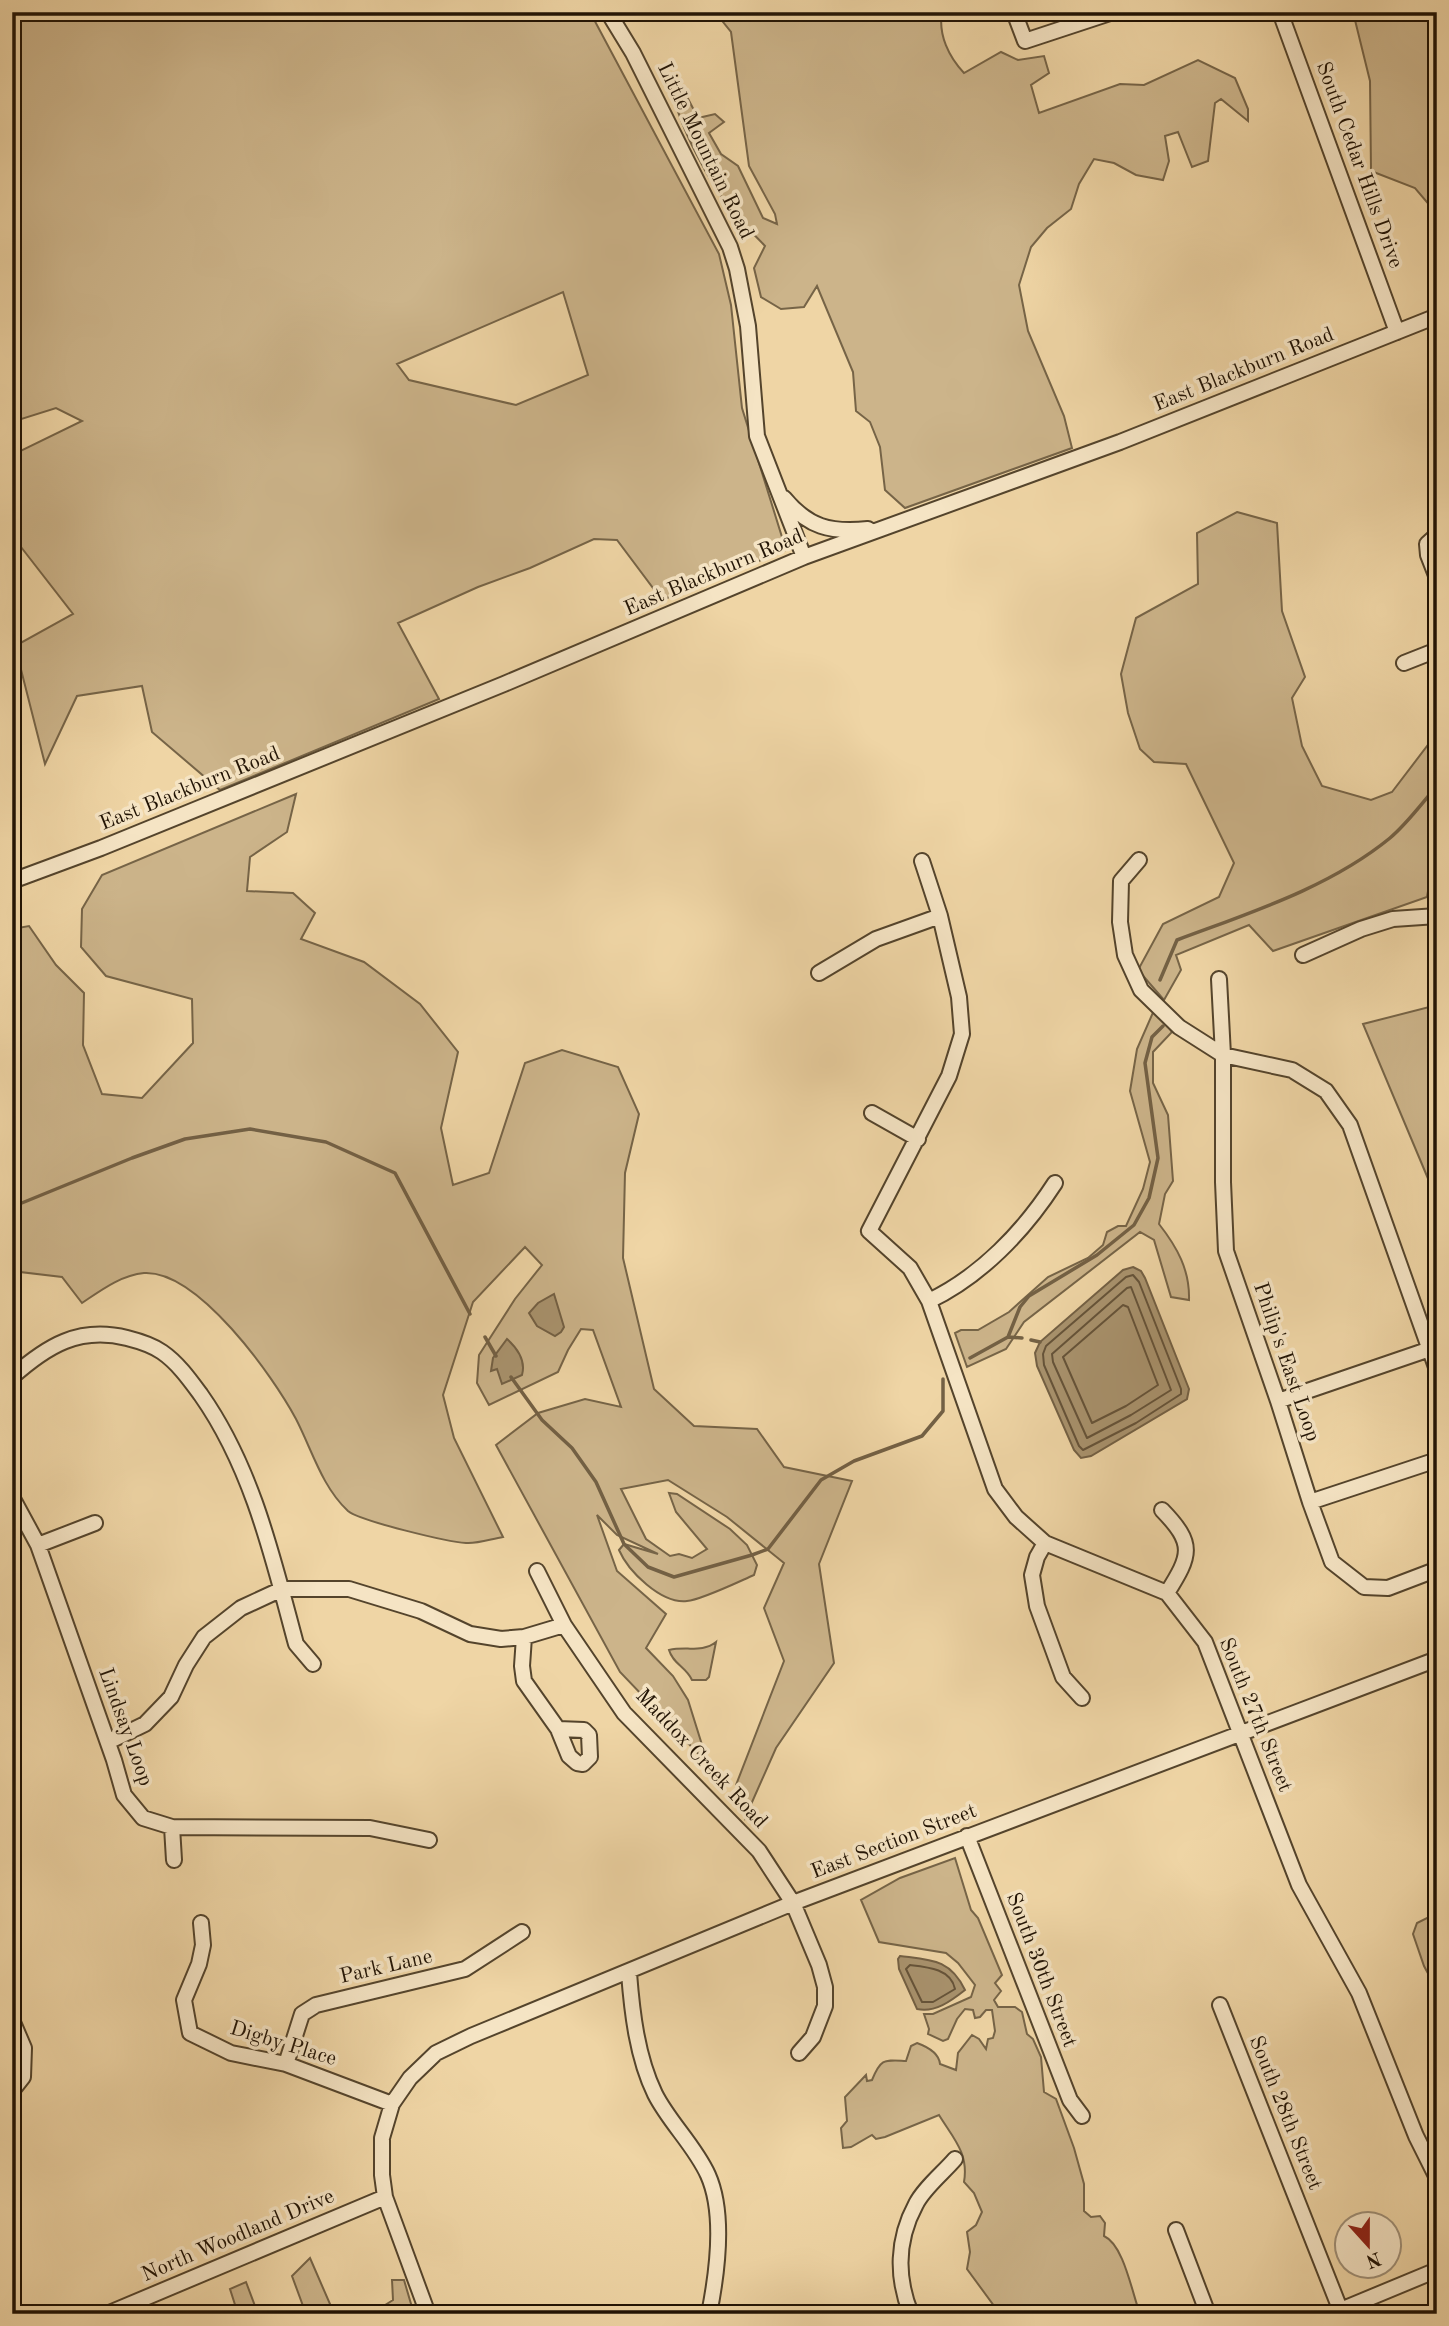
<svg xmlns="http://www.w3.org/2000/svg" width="1449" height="2326" viewBox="0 0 1449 2326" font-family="'Old Standard TT',serif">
  <rect width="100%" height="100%" fill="#efd5a5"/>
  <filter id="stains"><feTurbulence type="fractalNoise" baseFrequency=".00286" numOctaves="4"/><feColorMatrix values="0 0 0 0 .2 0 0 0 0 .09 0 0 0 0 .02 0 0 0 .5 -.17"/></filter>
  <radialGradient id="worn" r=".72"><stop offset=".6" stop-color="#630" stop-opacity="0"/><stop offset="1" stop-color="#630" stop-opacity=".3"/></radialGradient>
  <path fill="#ccb48a" stroke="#766447" stroke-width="2" fill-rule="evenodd" d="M12 12H590L719 254 731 305 742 408 786 550 662 600 617 540 594 539 530 568 478 587 398 623 439 699 220 790 152 732 142 686 77 696 45 764 15 646 73 614 14 538 12 455 82 421 56 408 12 422ZM563 292 588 375 516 405 409 380 397 364Z
    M715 12H942C938 35 949 57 964 73L1001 52 1018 60 1044 56 1049 73 1031 85 1039 113 1120 84 1144 85 1198 60 1235 78 1248 109V121L1221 99 1215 103 1208 161 1192 167 1178 132 1165 136 1169 161 1163 180 1136 175 1114 163 1094 159 1079 184 1071 209 1047 228 1031 247 1019 285 1028 331 1064 416 1072 448 905 508 885 490 880 447 870 422 856 411 853 372 817 286 804 307 781 309 761 297 754 268 765 246C754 234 741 223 731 210 709 182 680 128 673 93L682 87 698 118 715 114 724 122 709 133 721 154 738 166 763 218 777 224 775 214 749 166 731 32Z
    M1353 12H1437V214L1415 188 1371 171 1370 81Z
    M1237 512 1277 523 1282 611 1305 677 1292 698 1302 746 1322 786 1371 800 1392 792 1437 733V839L1427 897 1273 951 1249 925 1176 955 1181 970 1164 1000 1138 970 1163 924 1219 897 1234 863 1186 764 1154 762 1140 749 1128 713 1121 674 1136 618 1198 584 1197 533Z
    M296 794 287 832 250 857 247 891 293 893 315 913 301 939 364 962 420 1004 458 1052 441 1128 453 1185 489 1173 525 1063 562 1050 618 1067 639 1114 625 1173 623 1258 654 1389 694 1426 757 1429 784 1467 852 1481 819 1564 834 1663 776 1748 745 1818 736 1785 784 1661 764 1608 784 1563 727 1517 668 1480 621 1489 646 1539 670 1556 679 1554 692 1558 707 1549 676 1512 669 1493 677 1494 730 1529 747 1545 757 1565 754 1575C738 1582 701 1600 687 1601 661 1604 628 1571 619 1550L624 1544 658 1554 617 1535 597 1515 617 1571 666 1614 646 1648 673 1676 688 1700 708 1764 620 1672 496 1445 538 1413 585 1399 621 1407 593 1330 581 1329 568 1350 558 1372 489 1405 477 1383 479 1355 515 1299 542 1265 525 1247 473 1302 443 1395 454 1438 503 1537C491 1539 477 1544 466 1543 448 1542 360 1521 348 1511 322 1487 312 1450 296 1419 273 1376 198 1270 144 1273 121 1275 100 1291 82 1303L62 1277 12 1271V929L29 926 56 965 84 993 83 1045 102 1094 142 1098 193 1043 192 999 106 976 81 947 82 909 102 875Z
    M1437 1005V1200L1363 1024Z
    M1155 1008 1172 1032 1153 1052V1083L1168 1115 1173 1181 1165 1194 1159 1224C1177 1247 1190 1270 1189 1300L1171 1297 1154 1240 1140 1232 1024 1322 1006 1349 967 1367 955 1333 961 1330H978L1009 1312 1048 1277 1088 1258 1103 1245 1107 1232 1118 1226H1126L1143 1189 1150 1162 1130 1091 1137 1049Z
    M716 1642 709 1677 706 1680H692C686 1667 673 1664 669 1650 686 1646 702 1653 716 1642Z
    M955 1858 971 1910 978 1918 1002 1975 995 1983 1001 1991 994 2000 998 2007H1015L1022 2012 1027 2034 1033 2039 1041 2057 1044 2092 1056 2099 1074 2148 1084 2184V2211L1091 2217 1100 2216 1105 2223 1104 2236C1124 2245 1132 2293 1140 2314H1000L967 2269 970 2252 967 2232 976 2225 982 2212 974 2193 964 2182C969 2153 953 2138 939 2115L885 2137 876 2139 872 2135 851 2147 843 2148 841 2128 847 2121 845 2097 866 2075 867 2081 872 2080C881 2058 884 2060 906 2061L911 2046 917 2043C928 2047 939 2053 940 2064L956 2070 958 2053 972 2035 979 2039 986 2049 988 2039 993 2038 995 2031 992 2010H986L980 2017 975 2018 973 2010 965 2009 957 2019 948 2039 943 2041 928 2034 929 2029 924 2014H933L971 1997 975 1985 958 1963 946 1953 879 1942 861 1900 900 1878Z
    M1433 1915 1437 1923V1990L1424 1966 1413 1934 1417 1923Z
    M310 2258 333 2311 340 2314H306L292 2276Z
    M392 2280H404L414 2314H371L393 2300Z
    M246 2282 258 2314H238L230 2289Z"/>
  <path fill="#a9936e" stroke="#736044" stroke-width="2" d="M1133 1267 1141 1271 1145 1278 1189 1389 1187 1399 1091 1456 1081 1458 1074 1450 1037 1366 1035 1353 1040 1342 1123 1270Z
    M554 1294 564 1327 561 1332 555 1336 537 1326 529 1313 538 1303Z
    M507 1339C518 1349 526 1361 522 1375L502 1384 497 1369 491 1371 493 1358Z
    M900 1956C931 1960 950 1959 965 1990 951 2001 935 2013 917 2009L899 1969 898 1959Z"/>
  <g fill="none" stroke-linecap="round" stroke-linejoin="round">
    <path stroke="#655339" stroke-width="2" d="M1133 1275 1139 1282 1181 1389V1394L1136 1423 1083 1450 1079 1446 1044 1365 1043 1354 1046 1346 1126 1277Z
      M1131 1287 1171 1390 1131 1415 1087 1438 1053 1362 1052 1354 1127 1288Z
      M1123 1305 1128 1307 1158 1385 1126 1406 1092 1423 1063 1357Z
      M910 1965C928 1967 951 1969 955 1989L933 2002H922L906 1969Z"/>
    <path stroke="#736044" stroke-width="3.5" d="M1160 980 1177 940C1249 913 1329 888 1390 838 1407 824 1422 803 1437 786
      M12 1207 132 1158 185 1139 250 1129 326 1142 395 1173 470 1314
      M485 1337 496 1356
      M1008 1337 1022 1338
      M1031 1340 1040 1342
      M970 1358 1008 1337 1020 1307 1029 1296 1097 1255 1134 1225 1149 1198 1158 1158 1145 1063 1152 1037 1163 1026
      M511 1377 542 1420 572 1448 596 1482 624 1544 648 1567 674 1577 752 1555 768 1549 821 1480 854 1461 922 1436 943 1411V1379"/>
    <g stroke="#54442c" stroke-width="18">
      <path id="minor" d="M608 12 633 53 730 247 737 269 748 326 757 436 804 557
        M1014 12 1025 41 1113 12
        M1280 12 1397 332
        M784 498C808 527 830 533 868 529
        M1437 535 1427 544 1428 555 1437 578
        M1404 663 1437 650
        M1139 860 1121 881 1120 922 1125 955 1141 990 1179 1027 1223 1055 1292 1070 1326 1091 1350 1125 1437 1370
        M922 861 940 916 959 997 962 1034 949 1076 869 1231 910 1268 929 1301 995 1489 1016 1517 1045 1543 1167 1593 1205 1642 1299 1885 1359 1993 1416 2136 1437 2178
        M12 881 101 848 504 684 804 557 1120 442 1437 316
        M1303 955 1361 929 1393 919 1437 916
        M819 973 876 939 940 916
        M1219 979 1223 1055V1182L1226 1251 1278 1401 1310 1502 1332 1562 1364 1587 1388 1588 1430 1572 1437 1573
        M872 1113 918 1139
        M929 1301C981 1276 1024 1231 1055 1183
        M12 1377C47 1346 79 1326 127 1338 139 1341 152 1345 162 1352 178 1363 190 1380 201 1395 253 1469 273 1559 296 1644L313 1664
        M1278 1401 1430 1349
        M12 1497 38 1545 114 1760 124 1795 143 1818 172 1827 370 1828 429 1840
        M1310 1502 1437 1460
        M1162 1510C1195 1544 1191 1555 1167 1593
        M1045 1543 1037 1557 1032 1575 1037 1606 1063 1677 1082 1698
        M38 1545 95 1523
        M537 1571 564 1625 624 1713 759 1851 793 1903 819 1965 825 1987V2006L813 2037 799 2053
        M524 1637 522 1666 524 1681 558 1729 569 1756 577 1763 583 1764 590 1757 589 1735 584 1730 558 1729
        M108 1742 145 1724 171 1697 186 1665 204 1637 241 1608 282 1589H349L421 1611 470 1634 501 1639 524 1637 564 1625
        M172 1827 174 1860
        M967 1836 1070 2100 1082 2116
        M201 1923 203 1945 199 1964 184 2000 190 2033 231 2053 286 2064 392 2104
        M629 1973C632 2012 637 2057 655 2094 669 2122 695 2146 708 2175 725 2213 717 2274 709 2314
        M1220 2005 1342 2314
        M12 2020 24 2048 23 2077 12 2091
        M286 2064 302 2014 316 2005 465 1969 522 1932
        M1176 2230 1208 2314
        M107 2314 385 2197
        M428 2314 385 2197 382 2175V2138L392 2104 410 2078 436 2053 471 2036 793 1903 1437 1659
        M911 2314C896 2277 897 2239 916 2204 924 2188 943 2173 955 2159
        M1331 2314 1437 2270"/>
    </g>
    <use href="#minor" stroke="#f5e4c4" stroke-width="14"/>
  </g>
  <g text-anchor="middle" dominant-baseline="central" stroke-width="7" stroke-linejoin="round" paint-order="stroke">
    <g font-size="21" fill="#211304" stroke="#f5e4c4">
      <text transform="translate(705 151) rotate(64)">Little Mountain Road</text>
      <text transform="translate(1359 165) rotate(70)">South Cedar Hills Drive</text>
      <text transform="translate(1244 370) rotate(-22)">East Blackburn Road</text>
      <text transform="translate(714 573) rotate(-23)">East Blackburn Road</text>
      <text transform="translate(190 789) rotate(-22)">East Blackburn Road</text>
      <text transform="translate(1286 1362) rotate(71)">Philip's East Loop</text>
      <text transform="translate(1255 1715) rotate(68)">South 27th Street</text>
      <text transform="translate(125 1727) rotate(70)">Lindsay Loop</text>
      <text transform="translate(701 1759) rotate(47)">Maddox Creek Road</text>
      <text transform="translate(894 1842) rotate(-21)">East Section Street</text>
      <text transform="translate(386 1967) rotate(-13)">Park Lane</text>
      <text transform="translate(1041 1970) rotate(69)">South 30th Street</text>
      <text transform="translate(283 2044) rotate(17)">Digby Place</text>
      <text transform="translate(1285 2113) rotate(68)">South 28th Street</text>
      <text transform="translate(238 2236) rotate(-23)">North Woodland Drive</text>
    </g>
  </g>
  <rect width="1449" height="2326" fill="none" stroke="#efd5a5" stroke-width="42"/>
  <rect x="14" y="14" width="1421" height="2298" fill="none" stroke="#211304" stroke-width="3.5"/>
  <rect x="21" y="21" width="1407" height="2284" fill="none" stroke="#211304" stroke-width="2"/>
  <g transform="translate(1368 2245) rotate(159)"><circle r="33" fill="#f5e4c4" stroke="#a09077" stroke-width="2"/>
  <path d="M0-5L12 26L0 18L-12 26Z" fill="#8f2418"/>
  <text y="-10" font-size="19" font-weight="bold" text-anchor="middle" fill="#211304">N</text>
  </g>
  <rect width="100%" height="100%" filter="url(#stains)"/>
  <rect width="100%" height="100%" fill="url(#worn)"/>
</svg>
